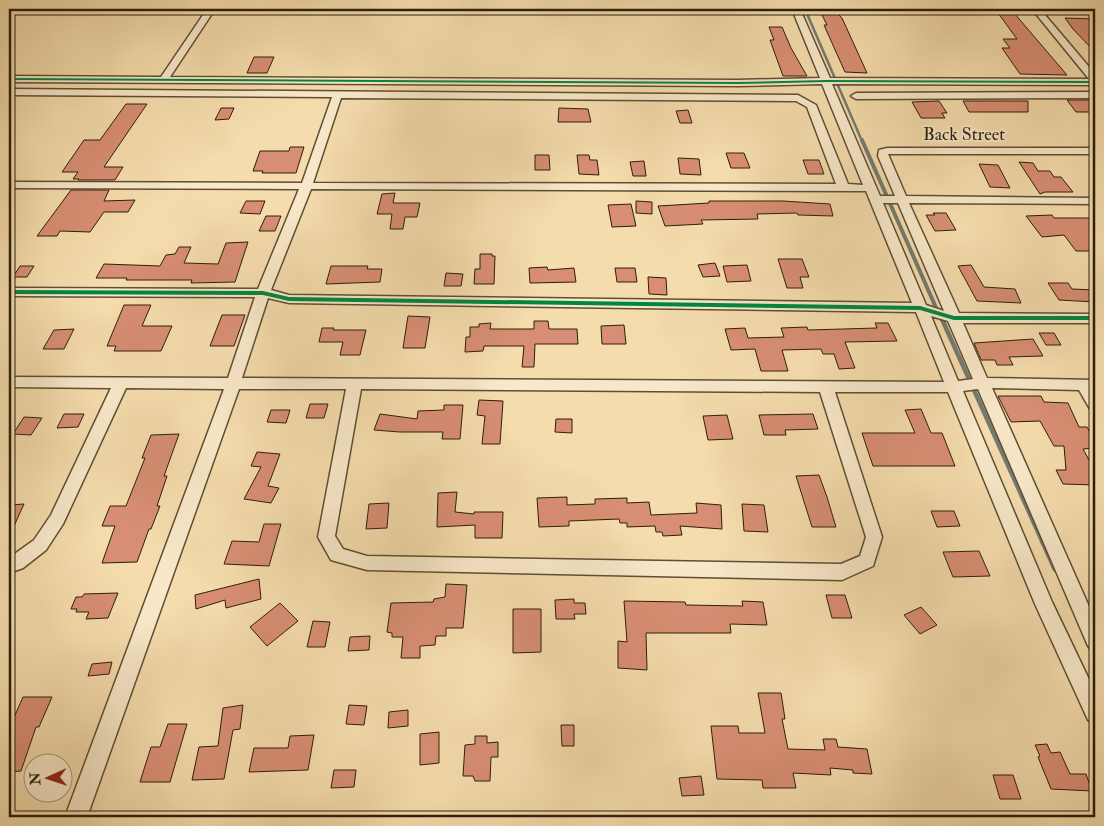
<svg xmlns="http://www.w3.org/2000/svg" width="1104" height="826" viewBox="0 0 1104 826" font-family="'IM FELL Double Pica',serif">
  <rect width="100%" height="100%" fill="#f5dcac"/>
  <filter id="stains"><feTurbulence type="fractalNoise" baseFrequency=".004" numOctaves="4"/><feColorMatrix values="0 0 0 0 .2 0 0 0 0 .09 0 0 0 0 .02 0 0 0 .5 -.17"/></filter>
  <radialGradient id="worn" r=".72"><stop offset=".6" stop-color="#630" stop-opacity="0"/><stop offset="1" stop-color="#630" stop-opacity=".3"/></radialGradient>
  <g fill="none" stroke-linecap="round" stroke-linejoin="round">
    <path stroke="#737b72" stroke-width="2.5" d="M805 9 862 141"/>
    <path stroke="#737b72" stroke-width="4" d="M862 140 941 319"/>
    <path stroke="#737b72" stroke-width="4.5" d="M941 317 1043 543"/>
    <path stroke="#737b72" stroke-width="5.5" d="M1043 542 1055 569
      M1088 642 1095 657"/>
  </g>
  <path fill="#d88e74" stroke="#2c1e0d" d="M819 9H833L842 18 867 73 845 72 824 25H827Z
    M998 13H1014L1067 75 1020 74 1002 48H1010L1003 39H1017Z
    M1065 18 1095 19V52L1073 29Z
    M769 27H782L791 48 807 76H783L770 40H774Z
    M254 57H274L267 73H247Z
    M1067 100H1095V112H1076Z
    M939 101 947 113H942L945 118H921L912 102Z
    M963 101H1028V112H969Z
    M126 104H147L104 167H123L115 180H78L79 179H73L78 172H62L84 140H100Z
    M221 108H234L229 119 215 120Z
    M559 108 588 109 591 122H558Z
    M688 110 692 123H680L676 111Z
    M290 147H304L296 173H262L263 171H253L260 151H289Z
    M726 153H744L750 168H731Z
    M535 155H549L550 170H535Z
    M577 155H589L590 160H597L599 175 579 174Z
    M678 158 699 159 701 175 680 174Z
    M803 160H819L824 174H808Z
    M644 161 646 176H633L630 162Z
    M1019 162 1033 163 1038 171H1050L1054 177H1061L1073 192H1045L1040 194Z
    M979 164 998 165 1010 188 990 187Z
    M71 190H109L104 201 135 200 128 212H104L90 232 60 231 57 236H37Z
    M395 193 393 203H420L417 217H405L403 229H390L392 214H377L382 194Z
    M246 201H265L260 214 240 213Z
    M636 201 652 202V214L636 213Z
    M709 201H783L830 204 833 216 798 215 797 213 757 214 758 219 701 220 703 224 665 226 658 206 709 203Z
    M631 204 636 226 612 227 608 205Z
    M933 213H946L956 230 935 231 926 215H935Z
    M1052 215 1054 218H1095V251H1076L1064 235 1042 237 1026 216Z
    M266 216H281L275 231H259Z
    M248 242 235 282 191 283 192 280H126L127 278H96L104 264 160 266 166 255 175 254 179 247H191L184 263 218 264 226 243Z
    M480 254H492V256H495L494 284H474L475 269H480Z
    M778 259H802L809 277H800L803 288H787Z
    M715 263 720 276 703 277 698 265Z
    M747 265 751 281 727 282 723 266Z
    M971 265 984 287 1015 289 1021 303 977 301 958 266Z
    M20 266H34L27 277H13Z
    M331 266H368L367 269H382L380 282 326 284Z
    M547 267 548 270 574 268 576 282 530 283 529 268Z
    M615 268H635L637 282H617Z
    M446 273 463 274 461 286H444Z
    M648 277 666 278 667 295 649 294Z
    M1048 283H1068L1072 289 1095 290V302L1059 300Z
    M124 305H151L142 326H172L161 351H114L116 346H107Z
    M222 315H245L234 346H210Z
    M408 316 430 317 425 348H403Z
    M534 321H548L549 329H577L578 344H535L534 367H522L524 346H484L483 351 465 352 466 337H470V327H479V324L491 323 490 329H534Z
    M875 323H888L897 341 845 342 855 368 839 369 834 354H823L821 349 782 350 788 371H761L755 349 731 350 725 329 745 328 748 338 784 337 781 328 807 327 808 330 877 328Z
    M624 325 626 344H602L601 326Z
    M322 328H334L333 330H366L360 355H340L343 342H319Z
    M74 329 64 349H43L54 330Z
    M1039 333H1054L1061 345H1046Z
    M1033 339 1043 356 1009 357 1013 365H997L995 360H981L974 343Z
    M998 396H1041L1044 402 1068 403 1079 427H1087L1095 441V448L1083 449 1095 471V485L1063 484 1056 470H1066L1064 446H1054L1040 421 1011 422Z
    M479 400 503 401 500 444H482L485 416 477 415Z
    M310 404H328L324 418H306Z
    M444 405H463L460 439H442L443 432H400L374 430 380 414 417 419 418 411 444 410Z
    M921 409 931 433H942L955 466H873L862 433H915L905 410Z
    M271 410H290L286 423 267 422Z
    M64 414H84L78 427 57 428Z
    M813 414 818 429 785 430 786 435H764L759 415Z
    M727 415 733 439 708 440 703 416Z
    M24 417 42 418 31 435 13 434Z
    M556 419H572V433L555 432Z
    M179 434 164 476H167L157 506H160L151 529H149L137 562 102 563 115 526H102L110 506H126L145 458H142L151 435Z
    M257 452 280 454 268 486 279 488 271 503 244 499 261 467 251 466Z
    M819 475 827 497 836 527H812L796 476Z
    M457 492 455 512 474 514V512H503L502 538H475V525L437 527 438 493Z
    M567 497V505L595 504V499L627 498V503L649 502 651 515 697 513 696 503 721 505 722 529 680 526 682 535 663 536 662 532H656L655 526 627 527V523H620L619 519 569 521V526L539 527 537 498Z
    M389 503 387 528 366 529 369 504Z
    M24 504 9 537V505Z
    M742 504 764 505 768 532 744 531Z
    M931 511H954L960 526 937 527Z
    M264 524H281L269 566 224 564 232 541 259 542Z
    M979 551 990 576 953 577 943 552Z
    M259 579 261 599 226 608 225 600 196 609 195 595Z
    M446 584 467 585 463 628H446V636H436L435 645 420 646V658H401L403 637H392V633L387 632 391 603 433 602 434 599 445 597Z
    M118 593 108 618 86 619 89 612H76L77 609H71L76 597H82L84 594Z
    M826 595H845L852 618H832Z
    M574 599V603H585L586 614H574L575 619H556L555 600Z
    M624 601 685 602 686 605 743 606 742 601 763 602 767 625 730 624 731 633H646L647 670 618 668V641L627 642Z
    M280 603 298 621 267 646 250 627Z
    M921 607 937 625 920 634 904 615Z
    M513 609H541V652L513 653Z
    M313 621 330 622 325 647H307Z
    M370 636 369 650 348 651 350 637Z
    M112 662 109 674 88 676 92 664Z
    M758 693H781L785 719H782L788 749 825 750 823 739H836L838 747 867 749 872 774 853 773V770L830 768 831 775 793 773 796 788H763L762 780 717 779 711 726H738L739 733H765Z
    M23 697H52L39 727H36L21 771 9 772V729Z
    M243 705 240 729 233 730 224 779 192 780 199 747 218 746 223 708Z
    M349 705 367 706 364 725 346 724Z
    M408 710V726L388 728 389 712Z
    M168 724H187L170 782H140L151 747H160Z
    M561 725H574V746H562Z
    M439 732V763L420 765V734Z
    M314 735 308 770 249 772 254 748H288L290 736Z
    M475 736H487V743L498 742V757H491L490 781H475L473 776H463L465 745 475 744Z
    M1047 744 1051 753 1060 752 1070 774H1086L1092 791 1051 789 1038 757 1040 756 1035 745Z
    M334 770H356L354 787 331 788Z
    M993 775H1013L1021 799H1000Z
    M701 776 704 795 682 796 679 778Z"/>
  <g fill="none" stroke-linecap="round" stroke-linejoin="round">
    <g stroke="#5e4e35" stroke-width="3">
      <path id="street" d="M207 9H215L170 77 738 80 820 78 792 9H800L830 78 1089 79 1032 9H1040L1095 74V85L832 84 880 196H895L878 156 879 150 887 148H1095V154H888L906 196 1095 198V204L909 203 959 313 1095 314V323H963L987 378 1095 380V410L1090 409 1079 390 992 388 1095 620V648L1088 646 978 389 963 391 1052 602 1095 692V723L1088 720 1035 604 948 392H835L882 537 873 566 842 580 367 570 331 560 318 537 346 389H239L87 817H65L224 389 126 388 63 524 46 550 23 568 9 573V558L34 540 51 515 111 388 9 387V377L228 378 255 297 9 296V288L258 289 299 189 9 188V182L302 183 332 97 9 95V89L798 95 816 105 848 184 863 185 822 84 738 86 9 82V76L161 77ZM341 98 796 101 807 107 836 184 313 183ZM311 189 866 191 912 303 289 295 271 290ZM883 203H898L944 311 926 305ZM268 298 289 303 916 312 944 382 242 378ZM931 316 948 321 973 379 958 381ZM361 389 820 392 866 537 860 556 841 564 367 556 343 549 335 536Z
        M1095 92V98L856 99 851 96 856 93Z"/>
    </g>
    <use href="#street" fill="#f8e8c9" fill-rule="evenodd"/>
    <g stroke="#f8e8c9" stroke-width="3">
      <path id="cycleway" d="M9 78 738 82 826 80 1095 81V83L826 82 738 84 9 80Z
        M9 290 263 291 289 297 920 306 954 316H1095V320H954L920 310 289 301 263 295 9 294Z"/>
    </g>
    <use href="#cycleway" fill="#00873e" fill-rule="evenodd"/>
  </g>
  <g text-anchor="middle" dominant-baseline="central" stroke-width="4" stroke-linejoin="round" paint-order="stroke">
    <g font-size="18" fill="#2c1e0d" stroke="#f8e8c9">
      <text x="964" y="134">Back Street</text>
    </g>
  </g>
  <rect width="1104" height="826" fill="none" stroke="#f5dcac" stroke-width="30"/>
  <rect x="10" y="10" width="1084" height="806" fill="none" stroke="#2c1e0d" stroke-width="2.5"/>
  <rect x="15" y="15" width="1074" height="796" fill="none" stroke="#2c1e0d"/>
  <g transform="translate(48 778) rotate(267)"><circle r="24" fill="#f8e8c9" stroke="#a6977e"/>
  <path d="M0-4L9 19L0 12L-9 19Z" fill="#8f2418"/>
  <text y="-8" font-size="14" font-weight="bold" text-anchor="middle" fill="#2c1e0d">N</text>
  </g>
  <rect width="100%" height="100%" filter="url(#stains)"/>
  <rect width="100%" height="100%" fill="url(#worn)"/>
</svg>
